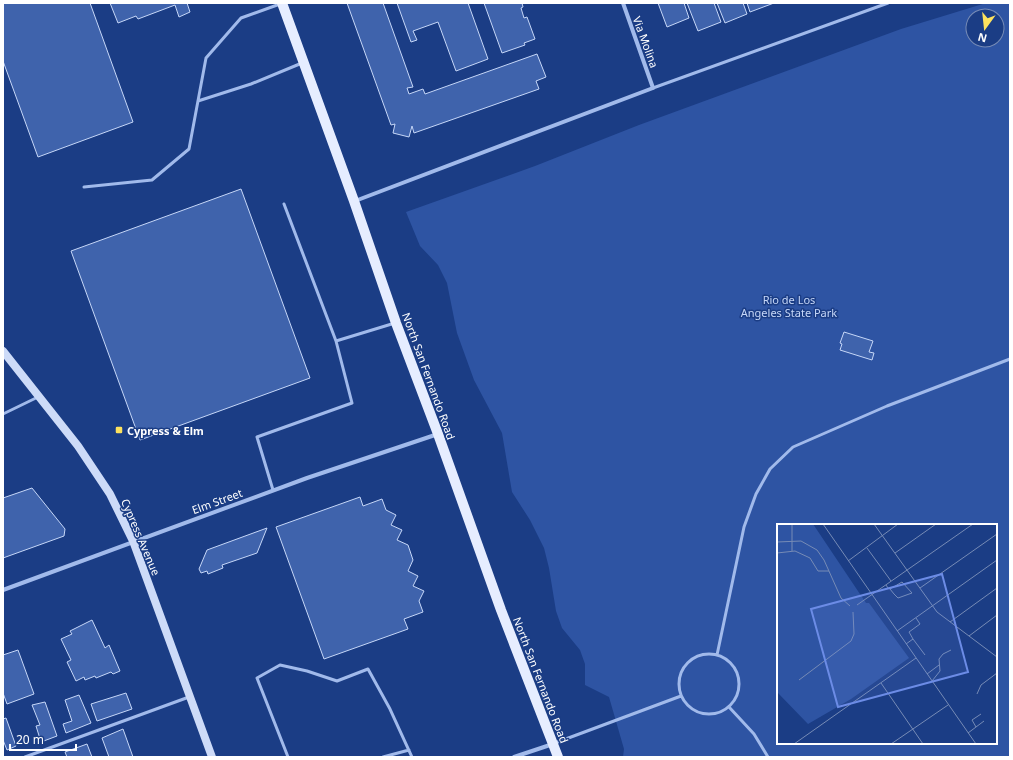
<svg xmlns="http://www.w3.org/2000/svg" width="1013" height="760" viewBox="0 0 1013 760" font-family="'Noto Sans',sans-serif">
  <rect width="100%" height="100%" fill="#1b3d85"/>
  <path fill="#2e54a3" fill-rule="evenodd" d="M986 3H1010V757H623L624 749 609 697 585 685V664L580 650 562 628 556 611 549 568 544 548 530 520 512 492 502 433 474 380 457 333 447 283 438 265 420 246 406 212 535 166 639 125 901 29ZM973 16H997V40H973ZM778 525H996V743H778Z"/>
  <path fill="#3f63ac" stroke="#c6d7f8" d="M3 3H90L133 122 38 157 3 61Z
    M110 3H187L190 12 179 17 175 5 138 19 136 16 118 23Z
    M347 3H383L413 87 407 88 409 94 423 89 425 94 537 54 546 77 536 81 539 89 414 133 412 126 409 137 393 133 395 124 391 125Z
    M397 3H468L488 59 456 71 438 22 413 31 417 40 411 42Z
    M484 3H522L523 7 521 8 524 18 527 17 535 39 524 43 525 45 502 53Z
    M658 3H684L689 18 667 27Z
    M687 3H714L721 22 698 31Z
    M717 3H743L747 14 725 23Z
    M747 3H774L750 12Z
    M241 189 310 378 140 440 71 251Z
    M844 332 873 341 869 352 874 353 872 360 840 350 842 344 840 343Z
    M32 488 65 529 64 536 3 558V498Z
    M360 497 363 506 382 499 386 510 396 515 391 525 402 530 397 540 408 545 413 560 408 571 418 576 413 586 424 591 419 601 423 612 404 619 408 629 324 659 276 527Z
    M267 528 257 553 222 565 223 568 208 574 207 571 201 573 199 569 207 550Z
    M92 620 105 648 109 645 120 671 113 674 111 672 96 678 95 676 85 680 84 677 76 681 67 662 71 660 61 639 72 634 70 631Z
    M18 650 34 694 7 704 3 693V655Z
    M126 693 132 709 97 721 91 704Z
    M79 695 91 723 66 733 63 724 72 721 65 700Z
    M45 702 57 736 41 742 36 726 40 725 32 705Z
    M6 718 16 746 7 750 3 740V719Z
    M123 729 133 757H109L102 738Z
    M87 744 92 757H67L65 752Z"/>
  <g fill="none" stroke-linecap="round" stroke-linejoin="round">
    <path stroke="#a1baeb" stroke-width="3" d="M653 88 888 3
      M198 101 251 84 302 63
      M84 187 152 180 189 149 206 58 241 18 280 4
      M284 204 336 341
      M3 414 38 397
      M273 490 257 437 352 403 336 341 395 323
      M679 684a30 30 0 1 1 60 0a30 30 0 1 1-60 0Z
      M717 655 744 527 756 494 770 469 793 447 887 406 1010 359
      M729 707 754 734 768 757
      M555 743 681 696
      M25 757 189 697
      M288 757 257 678 280 665 307 671 337 681 368 669 390 709 412 757
      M383 757 409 750"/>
    <path stroke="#a1baeb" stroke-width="4" d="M355 201 653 88 623 3
      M3 590 307 478 438 434
      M514 757 553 744"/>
    <path stroke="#cddbf8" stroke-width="8" d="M3 351 78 446 110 494 133 541 212 757"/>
    <path stroke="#e6edff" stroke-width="10" d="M282 3 354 201 396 323 438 434 501 610 558 757"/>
  </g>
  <rect fill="#fde25e" stroke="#1b3d85" stroke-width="1.5" x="115" y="426" width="8" height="8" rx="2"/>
  <g text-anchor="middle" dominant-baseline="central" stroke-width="3" stroke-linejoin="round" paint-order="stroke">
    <g font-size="11" fill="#fff" stroke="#1b3d85">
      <text transform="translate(646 42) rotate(70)">Via Molina</text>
      <text transform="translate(429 376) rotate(70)">North San Fernando Road</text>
      <text transform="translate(217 501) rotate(-20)">Elm Street</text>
      <text transform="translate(141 537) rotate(67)">Cypress Avenue</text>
      <text transform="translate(541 680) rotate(69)">North San Fernando Road</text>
    </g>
    <g font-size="11" fill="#c6d7f8" stroke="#1b3d85">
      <text x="789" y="299">Rio de Los<tspan x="789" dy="13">Angeles State Park</tspan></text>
    </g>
    <g font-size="11" font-weight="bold" fill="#fff" stroke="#1b3d85" text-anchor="start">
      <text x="127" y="430">Cypress &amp; Elm</text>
    </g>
  </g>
  <g transform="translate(777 524)">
    <rect width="220" height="220" fill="#1b3d85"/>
    <path d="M0 0H36L89 79H92L132 134 74 175 31 200 0 168Z" fill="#2e54a3"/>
    <path fill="none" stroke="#768bb6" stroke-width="1" d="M46 0 199 220M97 0 160 88 220 133M0 18 24 17 40 26 47 36 64 74 73 82M90 24 114 57M15 27V0M0 29 18 27 33 34 41 47H52M118 29 159 0M71 37 121 0M109 61 111 64 113 65 117 70 121 74 135 69 125 58 113 65M143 64 220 10M80 81 196 0M173 98 220 64M120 107 220 36M192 112 220 91M136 115 148 131M129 120 136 115 132 108 143 100 139 94M150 150 162 141M22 156 74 117 77 110 76 88M155 157 163 147 162 135 166 130 174 126M104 159 146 220M200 170 204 161 220 149M199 203 195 196 204 190M191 209 207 197M17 220 139 134M114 220 171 181"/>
    <path fill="#6c8ce6" fill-opacity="0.15" stroke="#6c8ce6" stroke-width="2" d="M165 50 191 148 61 183 34 85Z"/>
    <rect width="220" height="220" fill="none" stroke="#fff" stroke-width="2"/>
  </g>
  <rect width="1013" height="760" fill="none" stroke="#ffffff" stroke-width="8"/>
  <g transform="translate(985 28) rotate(195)"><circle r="19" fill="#1b3d85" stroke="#768bb6"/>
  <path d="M0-3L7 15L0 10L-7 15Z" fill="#fde25e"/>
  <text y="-6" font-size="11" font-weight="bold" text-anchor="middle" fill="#ffffff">N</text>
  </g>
  <path d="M10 744v6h66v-6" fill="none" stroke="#ffffff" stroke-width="2"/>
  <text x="16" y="744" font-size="12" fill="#ffffff" stroke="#1b3d85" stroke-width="3" paint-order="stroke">20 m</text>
</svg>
